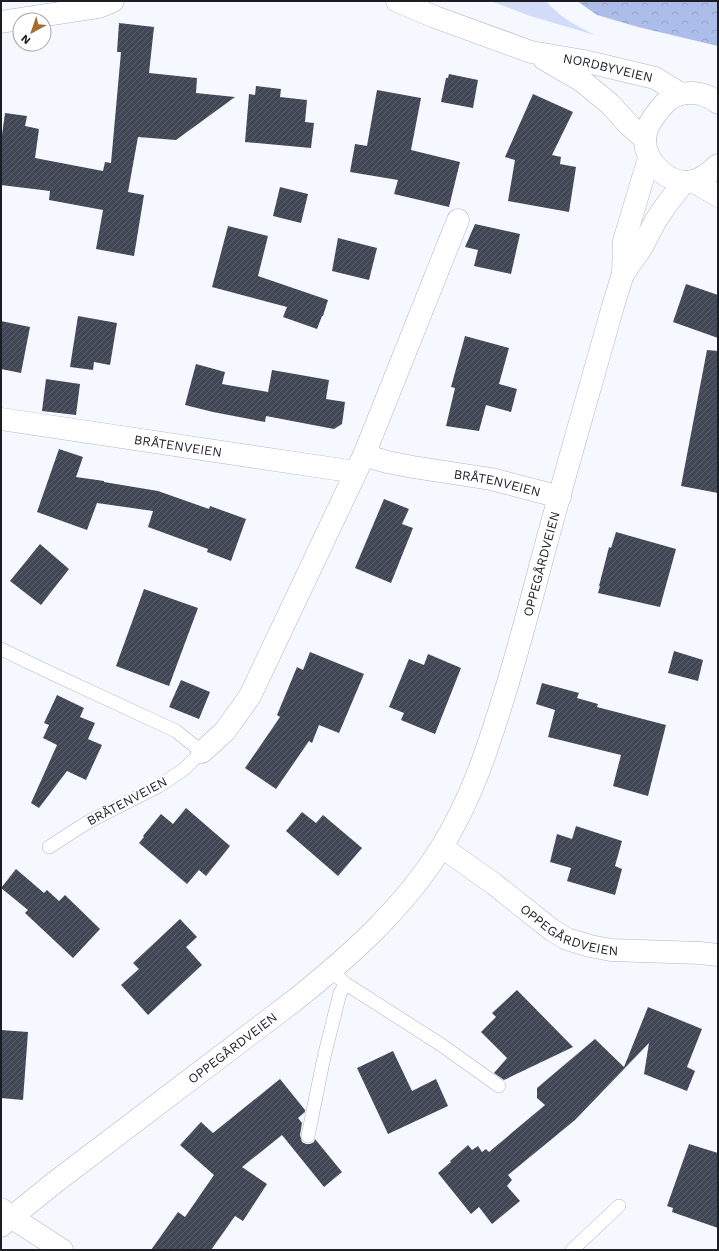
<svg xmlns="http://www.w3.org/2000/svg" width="719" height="1251" viewBox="0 0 719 1251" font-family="'Work Sans',sans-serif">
  <defs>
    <pattern id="forest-crowns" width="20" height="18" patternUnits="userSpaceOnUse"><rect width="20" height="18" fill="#adbdea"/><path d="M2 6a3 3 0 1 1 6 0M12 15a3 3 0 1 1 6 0" fill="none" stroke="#94a2c9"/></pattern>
    <pattern id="building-hatch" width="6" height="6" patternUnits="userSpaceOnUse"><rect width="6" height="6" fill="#424755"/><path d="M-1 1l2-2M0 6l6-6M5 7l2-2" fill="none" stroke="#5a5e6a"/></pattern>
  </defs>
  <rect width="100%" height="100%" fill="#f5f8ff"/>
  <path fill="#d2dcf9" d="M491 1H546C559 17 577 26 595 35L530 16Z"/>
  <path fill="url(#forest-crowns)" d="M577 1H718V46L638 27 597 15Z"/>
  <path fill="url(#building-hatch)" d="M119 23 154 27 149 73 197 78 196 93 235 97 176 140 138 137 128 192 144 195 134 256 96 249 103 210 49 200 50 191 1 185V142L5 113 27 116 25 126 39 129 35 158 103 171 105 162 111 163 121 52H117Z
    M449 74 478 80 473 108 441 102 446 78H448Z
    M256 86 281 89 280 97 307 100 305 122 314 123 311 148 245 142 249 94 255 95Z
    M377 90 421 98 411 150 460 162 449 207 394 194 398 180 350 172 355 144 367 146Z
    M533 94 573 112 552 155 561 157 560 164 576 167 569 212 508 201 515 160 505 157Z
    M280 187 308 194 301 223 273 216Z
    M475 224 520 234 511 274 474 266 478 250 465 247Z
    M228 226 268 236 258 276 328 300 323 316H322L317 329 283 317 287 307 212 287Z
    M338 238 377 248 369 280 332 271Z
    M686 284 718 295V338L673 322Z
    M78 316 117 323 110 365 94 362 93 370 70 367Z
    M1 321 30 327 21 373 1 369Z
    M465 336 509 348 499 384 517 389 511 412 486 405 479 431 446 426 455 388 451 387Z
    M707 350 718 351V493L681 486Z
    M196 364 225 372 222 384 268 392 272 370 329 380 326 399 345 402 342 424 334 429 266 416 265 422 213 412 185 405Z
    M46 379 80 384 76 415 42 411Z
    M59 449 83 457 76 477 104 481V482L158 491 209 509 210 506 246 519 231 561 207 552 208 549 148 527 153 511 97 503 87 530 37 512Z
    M384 499 409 509 402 524 413 528 391 583 355 568Z
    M616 532 676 549 660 607 598 593 600 586H599L609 547 611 548Z
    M40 544 69 569 41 605 10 581Z
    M144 589 198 608 169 686 116 666Z
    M674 651 703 660 698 681 668 673Z
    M310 652 364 674 339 733 319 725 312 743 309 741 276 789 245 768 280 717 277 715 297 667 303 670Z
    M428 654 461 668 435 734 401 720 404 713 389 707 409 659 424 665Z
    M181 680 210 692 199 719 169 707Z
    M542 683 579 693 577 698 598 704 597 707 666 725 648 796 613 786 621 755 548 737 555 710 536 704Z
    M57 695 84 708 80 717 95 723 88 739 102 745 86 780 67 771 39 808 31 803 57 745 43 738 49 725 44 723Z
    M186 808 230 846 206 876 199 870 187 884 139 843 144 837 143 836 161 814 173 824Z
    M302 812 316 823 323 815 362 848 338 876 286 831Z
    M576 826 622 841 615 866 622 869 615 895 567 881 571 868 550 862 557 834 572 839Z
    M16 869 44 893 47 890 59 901 65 895 100 929 73 958 25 913 28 910 1 888Z
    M180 919 197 937 186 947 202 965 148 1015 121 985 139 969 133 963Z
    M517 990 573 1047 504 1080 494 1073 507 1058 481 1032 496 1017 492 1013Z
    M648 1007 702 1029 687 1067 695 1071 687 1091 644 1074 649 1043 575 1120 508 1175 512 1180 507 1186 520 1201 492 1224 479 1207 471 1214 438 1173 451 1162 450 1161 468 1145 472 1150 478 1146 482 1152 486 1149 489 1152 545 1105 537 1098V1088L595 1039 624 1067Z
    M1 1030 28 1032 23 1100 1 1098Z
    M393 1051 412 1091 436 1079 448 1106 388 1134 357 1068Z
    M280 1079 305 1110V1112L298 1118 302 1123 300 1135 302 1142 306 1144H310L314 1142 315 1139 342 1172 324 1187 282 1135 242 1167 267 1184 243 1221 235 1216 211 1250H151L178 1212 185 1217 214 1175 180 1145 201 1122 213 1133Z
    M689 1144 718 1153V1228L672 1212 673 1208 667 1206Z"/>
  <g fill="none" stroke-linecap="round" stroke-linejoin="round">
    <g stroke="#b0b6c7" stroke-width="14">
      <path id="service" d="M1 649 53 674 176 731 202 752 183 770 159 786 88 822 49 847
        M331 971 346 984 440 1044 499 1086
        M308 1136 324 1057 340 993 346 984
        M572 1250 619 1206"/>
    </g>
    <g stroke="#b0b6c7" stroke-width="23">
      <g id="minor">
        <path d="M1 22 99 7 113 1"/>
        <path id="s1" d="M1 419 356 472 364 455 387 462 413 467 491 479 560 497"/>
        <path d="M364 455 458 220"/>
        <path d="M202 752 225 731 250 696 356 472"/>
        <path id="s2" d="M442 847 494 884 552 930 567 939 590 946 611 950 700 953 718 955"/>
        <path d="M1 1209 11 1217 62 1250"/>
      </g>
    </g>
    <g stroke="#b0b6c7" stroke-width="23">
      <g id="secondary">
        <path id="s3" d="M397 1 435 17 531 52 584 61 655 78 681 94"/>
        <path d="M544 59 582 81 610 104 629 125 645 139"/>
        <path d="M718 103C704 91 682 89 667 101 662 106 657 112 653 118 649 124 645 133 645 140 645 162 670 187 693 181 703 179 710 172 718 165"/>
        <path d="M693 181 718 196"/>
        <path d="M623 274 642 247 656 220 667 204 684 182"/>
        <path id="s4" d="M1 1226 54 1183 295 1000C350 956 404 908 441 848 470 802 487 751 503 699 517 654 529 609 541 563 564 477 589 392 613 306L623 274 624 241 649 158"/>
      </g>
    </g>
    <use href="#service" stroke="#fff" stroke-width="13"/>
    <use href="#minor" stroke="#fff" stroke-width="22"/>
    <use href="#secondary" stroke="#fff" stroke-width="22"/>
  </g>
  <g text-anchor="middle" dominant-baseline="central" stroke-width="4" stroke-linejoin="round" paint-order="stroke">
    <g font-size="13" fill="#1c1e24" stroke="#fff">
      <text stroke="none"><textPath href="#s3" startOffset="222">NORDBYVEIEN</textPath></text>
      <text stroke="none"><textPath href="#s1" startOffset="179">BRÅTENVEIEN</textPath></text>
      <text stroke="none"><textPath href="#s1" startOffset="514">BRÅTENVEIEN</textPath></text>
      <text stroke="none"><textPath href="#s4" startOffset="885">OPPEGÅRDVEIEN</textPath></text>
      <text transform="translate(127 801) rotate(-28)">BRÅTENVEIEN</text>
      <text stroke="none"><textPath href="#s2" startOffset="154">OPPEGÅRDVEIEN</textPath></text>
      <text stroke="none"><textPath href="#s4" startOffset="292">OPPEGÅRDVEIEN</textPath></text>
    </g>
  </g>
  <rect width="719" height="1251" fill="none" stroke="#1c1e24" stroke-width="4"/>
  <g transform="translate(32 32) rotate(220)"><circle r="19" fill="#ffffff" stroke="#a4a5a7"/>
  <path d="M0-3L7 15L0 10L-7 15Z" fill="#aa6b32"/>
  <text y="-6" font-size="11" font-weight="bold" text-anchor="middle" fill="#1c1e24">N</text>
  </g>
</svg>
